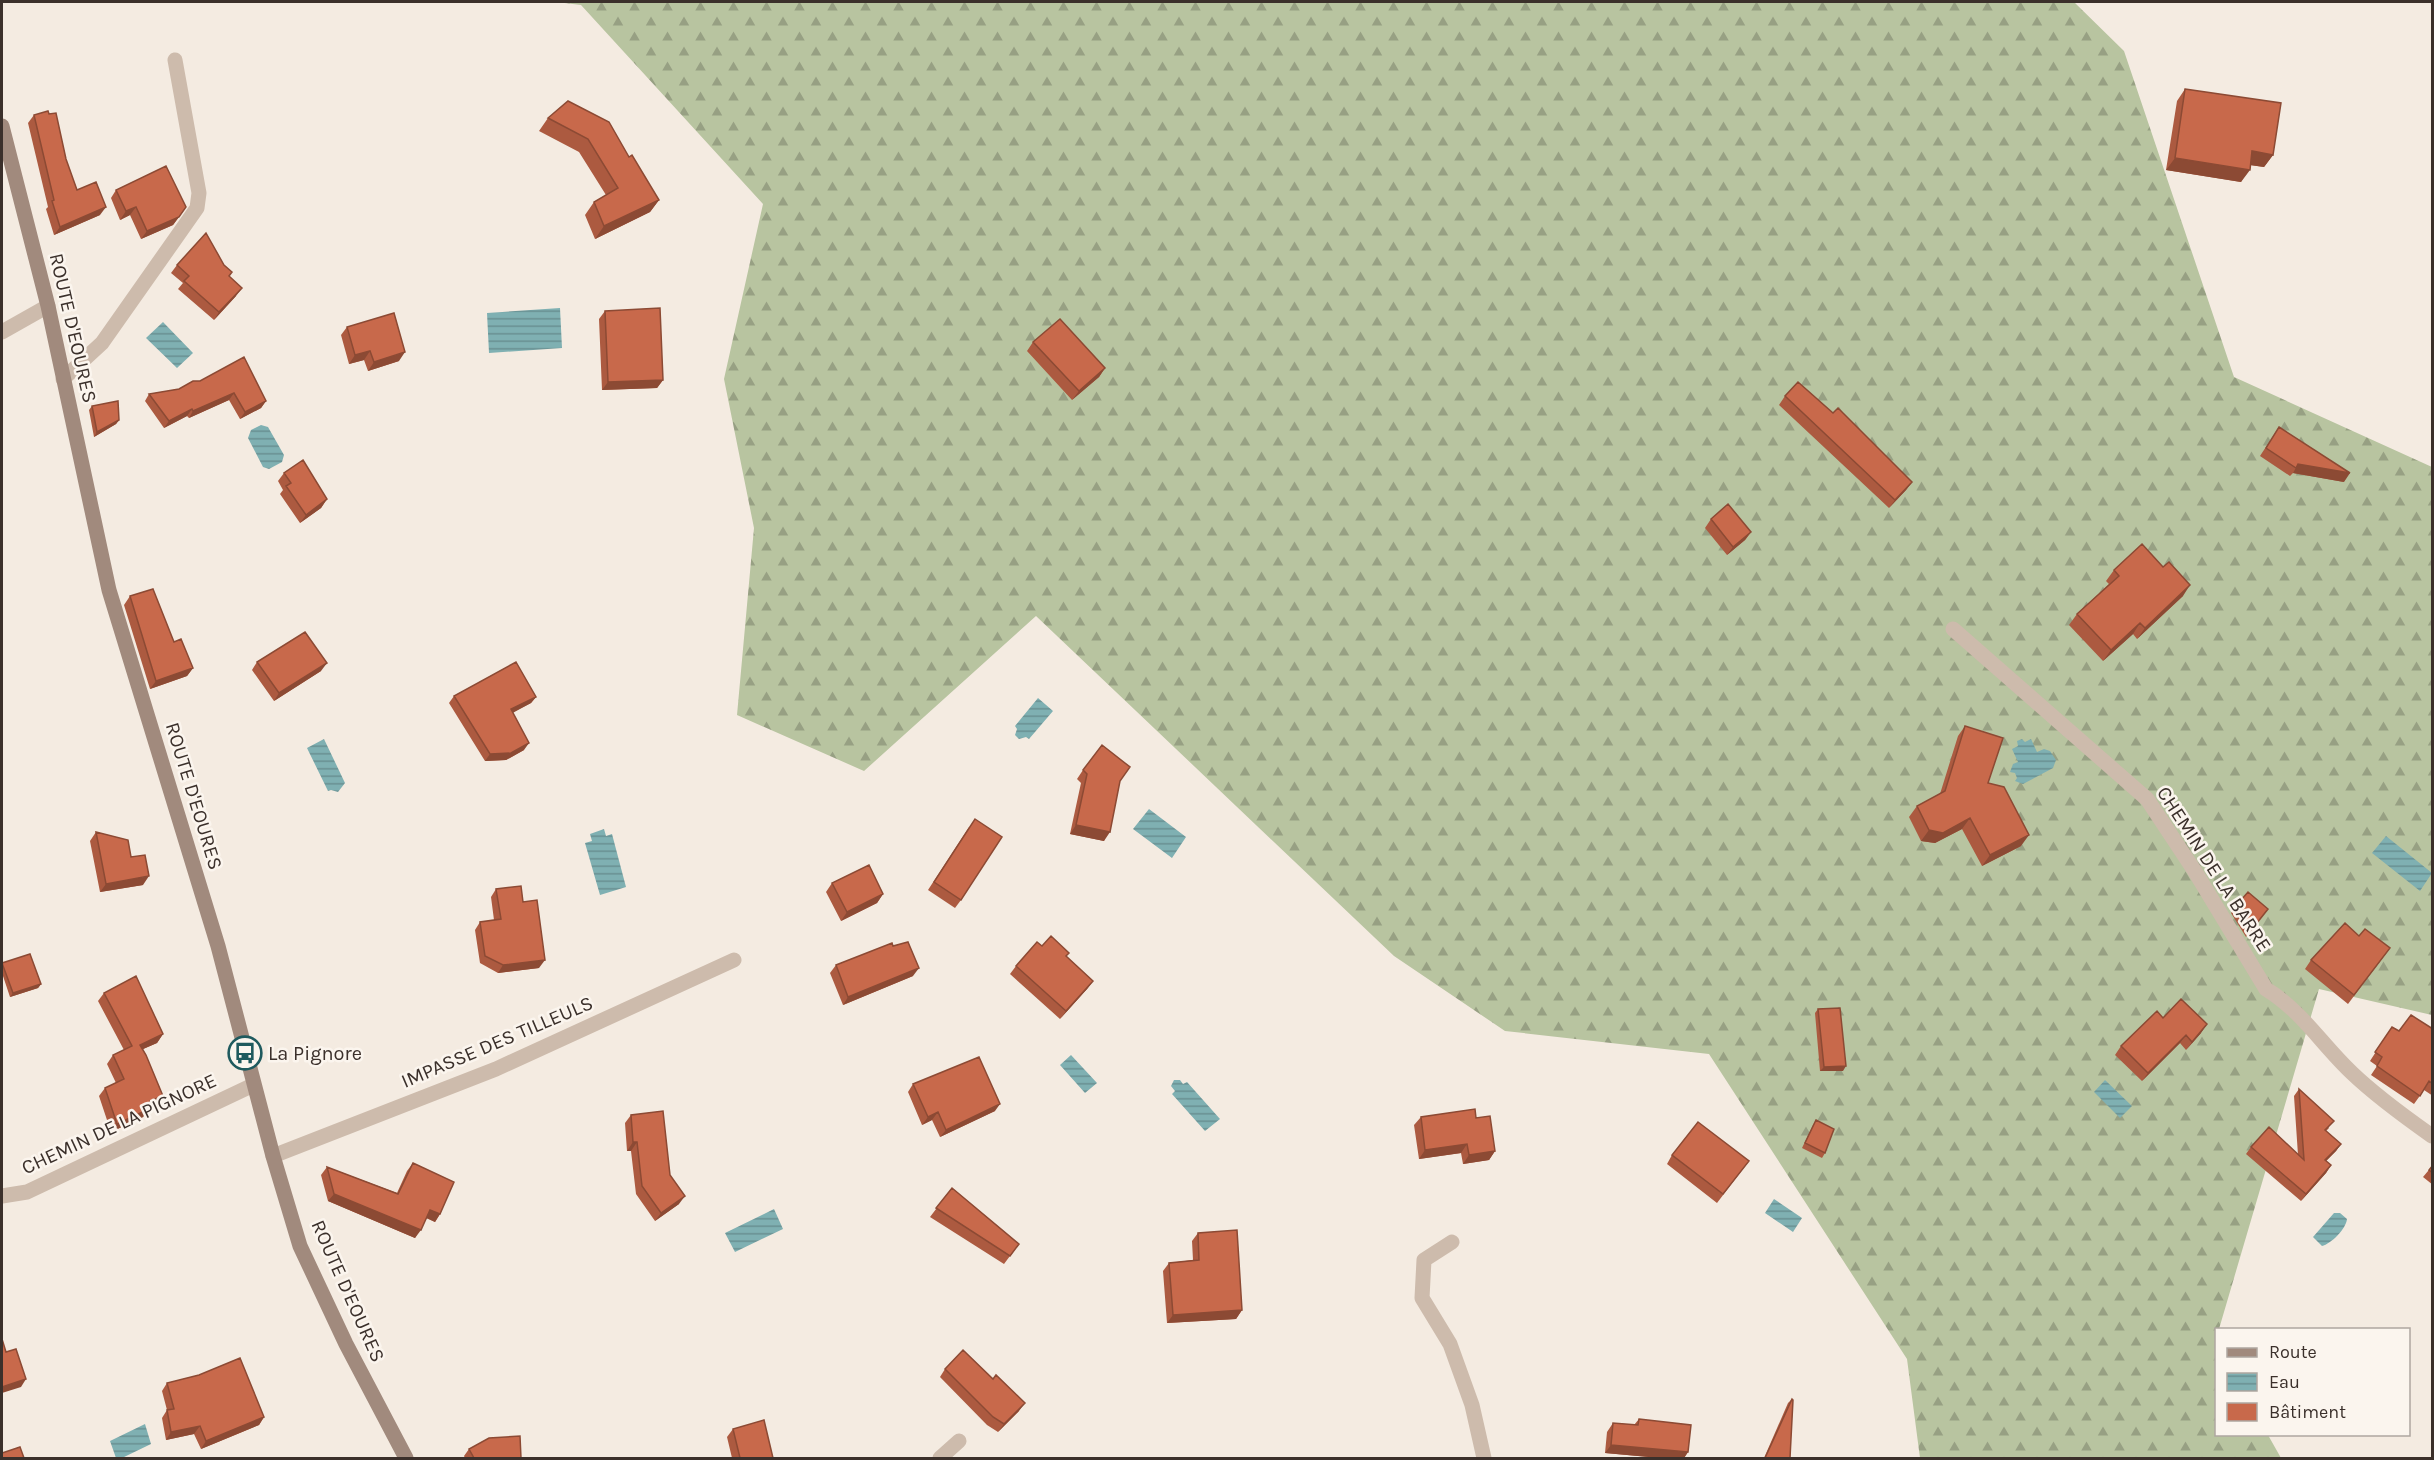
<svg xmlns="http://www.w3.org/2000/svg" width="2434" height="1460" viewBox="0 0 2434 1460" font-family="Karla,sans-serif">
  <defs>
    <pattern id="forest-firs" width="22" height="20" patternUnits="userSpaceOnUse" patternTransform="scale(1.5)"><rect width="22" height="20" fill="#b8c4a0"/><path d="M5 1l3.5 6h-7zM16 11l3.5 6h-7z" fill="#97a083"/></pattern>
    <pattern id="water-rules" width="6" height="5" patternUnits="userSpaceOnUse" patternTransform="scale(1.5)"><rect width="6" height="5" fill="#7fb0b2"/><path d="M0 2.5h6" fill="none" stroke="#699091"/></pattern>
  </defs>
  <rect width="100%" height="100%" fill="#f4ebe1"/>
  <path fill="url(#forest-firs)" d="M556 2H2074L2124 51 2234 377 2432 467V1015L2319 989 2219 1329 2216 1330V1434L2268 1435 2281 1458H1920L1907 1359 1709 1054 1505 1031 1394 956 1036 616 864 771 737 715 754 528 724 379 763 204 581 5Z"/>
  <path fill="url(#water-rules)" d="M560 308 562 348 489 353 487 313Z
    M163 322 193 353 177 368 146 338Z
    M261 425 268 427 284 455 282 462 269 469 263 467 248 438 251 430Z
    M1038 698 1053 711 1029 739 1026 737 1019 739 1015 735 1017 729 1015 726Z
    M324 739 345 783 338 792 331 790 328 791 307 748Z
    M2022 739 2025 742 2031 739 2037 752 2044 749 2050 751 2056 760 2053 768 2023 784 2015 781 2017 778 2015 773 2010 772 2013 764 2018 762 2012 749 2018 746 2017 741Z
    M1149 809 1186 837 1172 858 1133 829Z
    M604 829 606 836 612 834 626 887 600 895 585 843 592 841 590 834Z
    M2386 836 2432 873 2420 891 2372 853Z
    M1071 1055 1097 1083 1085 1093 1060 1065Z
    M1174 1080H1180L1183 1084 1187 1082 1220 1119 1205 1131 1172 1094 1175 1091 1171 1086Z
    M2105 1080 2132 1106 2120 1118 2094 1092Z
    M1774 1199 1802 1218 1793 1232 1765 1213Z
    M774 1209 783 1229 735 1252 725 1233Z
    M2334 1213H2340L2347 1219C2346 1229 2331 1244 2322 1246L2313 1237Z
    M145 1424 151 1444 122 1458H116L110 1441Z"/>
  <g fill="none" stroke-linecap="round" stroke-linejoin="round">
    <path stroke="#cdbbac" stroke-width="15" d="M2 332 48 306
      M63 379 102 343 197 208 199 193 175 60
      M1953 629 2147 799 2194 870 2266 989C2302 1011 2322 1045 2352 1073 2376 1096 2405 1117 2432 1136
      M273 1156 496 1069 734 960
      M2 1196 27 1192 253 1085
      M1452 1242 1424 1260 1422 1298 1450 1344 1472 1405 1484 1458
      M940 1458 959 1441"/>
    <path stroke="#a18a7d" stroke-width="15" d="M2 126 48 306 109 590 218 946 273 1156 300 1246 346 1344 406 1458"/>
  </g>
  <path fill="#ac5a40" d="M2185 89 2273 155 2264 167 2250 165 2241 182 2166 170 2177 101Z
    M34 115 77 190 100 215 54 235 46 209 48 207 28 123Z
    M548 118 629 157 659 200 650 212 595 239 585 215 594 202 606 195 579 152 539 131Z
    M116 190 186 207 173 225 141 239 130 215 120 220 111 198Z
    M177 265 229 276 236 296 214 320 178 289 183 283 171 273Z
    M605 311 663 380 657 388 602 390 599 319Z
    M347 327 399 361 368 371 364 360 349 364 341 335Z
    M1033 342 1105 368 1099 377 1072 400 1027 351Z
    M193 381 266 401 261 408 240 419 229 400 189 418 187 416 164 428 145 401 149 394 179 389Z
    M1785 396 1833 413 1912 482 1906 490 1889 508 1779 405Z
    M92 406 119 420 116 424 94 437 89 410Z
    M2279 427 2344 482 2293 473 2290 476 2260 456Z
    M284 473 327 499 321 508 300 523 280 494 283 490 278 481Z
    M1711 519 1751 532 1745 540 1727 555 1705 528Z
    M2114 570 2183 596 2137 639 2133 634 2103 661 2069 625 2077 614 2109 584 2106 581Z
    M130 596 174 642 193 668 187 676 150 689 124 605Z
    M257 662 321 671 274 701 252 670Z
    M454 696 536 697 531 703 513 712 524 750 506 760 485 761 449 703Z
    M1965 726 1988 783 2021 846 1982 866 1962 829 1935 843 1921 841 1909 817 1917 806 1940 794 1958 736Z
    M1083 770 1120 781 1104 841 1070 834 1081 783 1077 779Z
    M969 827 961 900 955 908 928 890Z
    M96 832 131 857 143 885 100 892 90 841Z
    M832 883 883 894 877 903 841 921 826 892Z
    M496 889 523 902 539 968 498 973 480 963 475 930 480 922 494 920 491 897Z
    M2234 908 2268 909 2246 937 2231 913Z
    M2359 936 2390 948 2348 1004 2305 969 2311 960Z
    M893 946 913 976 843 1005 830 973 836 965Z
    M1042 946 1069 953 1066 956 1093 981 1087 989 1060 1019 1010 974 1016 966Z
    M2 963 41 984 38 988 10 997 2 973Z
    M104 993 163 1034 157 1043 143 1049 163 1096 157 1104 149 1107 143 1117 111 1132 99 1096 105 1088 116 1083 107 1064 113 1055 124 1050 98 1001Z
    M1818 1009 1843 1071H1820L1815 1013Z
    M2392 1027 2399 1031 2433 1029V1096L2424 1090 2414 1104 2371 1075 2377 1066 2370 1061Z
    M2201 1033 2186 1050 2180 1043 2142 1081 2115 1055 2121 1046Z
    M913 1084 995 1111 940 1137 932 1120 922 1125 908 1092Z
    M2299 1089 2329 1128 2326 1131 2341 1144 2336 1151 2326 1161 2331 1165 2326 1173 2301 1201 2246 1154 2251 1147 2298 1155 2294 1096Z
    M631 1115 670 1175 679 1204 655 1221 636 1194 631 1151H627L625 1123Z
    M1421 1117 1476 1118 1495 1151 1489 1160 1463 1164 1461 1153 1419 1159 1414 1125Z
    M1816 1120 1825 1153 1822 1158 1802 1148 1813 1125Z
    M1672 1155 1749 1161 1717 1203 1667 1164Z
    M413 1163 440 1214 435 1222 426 1218 415 1238 328 1201 321 1175 327 1167 397 1193 407 1171Z
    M2433 1165V1185L2423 1177Z
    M952 1188 1019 1244 1004 1264 930 1217Z
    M1198 1233 1242 1310 1236 1319 1167 1323 1163 1271 1169 1263 1193 1260 1192 1241Z
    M945 1369 993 1379 1019 1411 998 1432 987 1425 940 1377Z
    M167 1383 264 1417 259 1425 201 1449 194 1434 166 1440 162 1418 167 1410 162 1391Z
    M1792 1399 1790 1458H1764L1788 1403Z
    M1639 1419 1688 1452 1684 1458H1660L1605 1453 1607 1432 1613 1423 1634 1425Z
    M733 1429 773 1458H732L727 1437Z
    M469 1449 521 1458H465L464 1456Z"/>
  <path fill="#8c4a34" d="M2252 151 2273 155 2264 167 2243 164Z
    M2175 158 2250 170 2241 182 2166 170Z
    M659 200 650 212 595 239 604 226Z
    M106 207 100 215 54 235 60 227Z
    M136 207 130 215 120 220 126 211Z
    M179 217 173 225 141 239 147 231Z
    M242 288 236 296 214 320 219 312Z
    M370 351 364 360 349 364 355 355Z
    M405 352 399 361 368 371 374 362Z
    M1105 368 1099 377 1072 400 1079 391Z
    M663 380 657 388 602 390 608 382Z
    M234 393 229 400 189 418 193 411Z
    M266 401 261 408 240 419 245 412Z
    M192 409 187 416 164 428 169 421Z
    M119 420 116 424 94 437 97 432Z
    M2298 464 2350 473 2344 482 2293 473Z
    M1912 482 1906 490 1889 508 1895 500Z
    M327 499 321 508 300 523 306 515Z
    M1751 532 1745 540 1727 555 1733 547Z
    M2190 585 2183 596 2137 639 2145 628Z
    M2140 623 2133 634 2103 661 2111 650Z
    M327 663 321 671 274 701 279 693Z
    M193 668 187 676 150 689 156 681Z
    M536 697 531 703 507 716 511 709Z
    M529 743 524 750 506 760 485 761 490 754Z
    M1970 818 1962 829 1935 843 1921 841 1929 830Z
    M1076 825 1110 832 1104 841 1070 834Z
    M2029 835 2021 846 1982 866 1990 855Z
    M149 876 143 885 100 892 106 884Z
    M883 894 877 903 841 921 847 912Z
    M545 960 539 968 498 973 503 965Z
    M919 968 913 976 843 1005 848 997Z
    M1093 981 1087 989 1060 1019 1066 1011Z
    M41 984 38 988 10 997 13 993Z
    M2207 1024 2201 1033 2186 1050 2192 1042Z
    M163 1034 157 1043 134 1053 140 1045Z
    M2186 1035 2180 1043 2142 1081 2148 1073Z
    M1846 1066 1843 1071H1820L1824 1067Z
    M163 1096 157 1104 148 1108 149 1109 143 1117 111 1132 117 1124 150 1101Z
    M1000 1104 995 1111 940 1137 946 1130Z
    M938 1112 932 1120 922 1125 928 1117Z
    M633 1142H637L631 1151H627Z
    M1467 1144 1461 1153 1419 1159 1425 1150Z
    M2341 1144 2336 1151 2320 1167 2325 1160Z
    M1495 1151 1489 1160 1463 1164 1469 1155Z
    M2331 1165 2326 1173 2301 1201 2306 1194Z
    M334 1194 421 1230 415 1238 328 1201Z
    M685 1196 679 1204 655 1221 661 1213Z
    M430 1210 440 1214 435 1222 425 1217Z
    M1242 1310 1236 1319 1167 1323 1173 1315Z
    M26 1379 21 1387 2 1393V1387Z
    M1025 1403 1019 1411 998 1432 1004 1424Z
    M264 1417 259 1425 201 1449 206 1441Z
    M200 1426 194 1434 166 1440 171 1432Z
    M1611 1445 1688 1452 1684 1458H1660L1605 1453Z"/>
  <path fill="#c8694b" stroke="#8c4a34" stroke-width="1.5" d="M2185 89 2281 103 2273 155 2252 151 2250 170 2175 158Z
    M568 101 609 122 629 157 632 155 659 200 604 226 594 202 618 188 588 139 548 118Z
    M48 111 49 114 56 113 66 159 77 190 96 182 106 207 60 227 52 201 54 200 34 115Z
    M166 166 186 207 179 217 147 231 136 207 126 211 116 190Z
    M206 233 224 265 232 272 229 276 242 288 219 312 184 281 189 276 177 265Z
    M660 308 663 380 608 382 605 311Z
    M394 313 405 352 374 362 370 351 355 355 347 327Z
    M1060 319 1105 368 1079 391 1033 342Z
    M244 357 266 401 245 412 234 393 193 411 192 409 169 421 149 394 179 389 193 381H200Z
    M1798 382 1833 413 1838 408 1912 482 1895 500 1785 396Z
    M118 401 119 420 97 432 92 406Z
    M2279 427 2350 473 2298 464 2296 468 2266 448Z
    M303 460 327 499 306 515 286 486 291 483 284 473Z
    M1728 504 1751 532 1733 547 1711 519Z
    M2142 544 2163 567 2169 562 2190 585 2145 628 2140 623 2111 650 2077 614 2119 576 2114 570Z
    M153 589 174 642 181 639 193 668 156 681 130 596Z
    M305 632 327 663 279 693 257 662Z
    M516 662 536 697 511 709 529 743 511 753 490 754 454 696Z
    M1965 726 2003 738 1988 783 2004 787 2029 835 1990 855 1970 818 1943 833 1929 830 1917 806 1945 791Z
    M1102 745 1130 767 1120 781 1110 832 1076 825 1087 774 1083 770Z
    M975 819 1002 837 961 900 934 882Z
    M96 832 128 840 131 857 145 855 149 876 106 884Z
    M869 865 883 894 847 912 832 883Z
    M521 886 523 902 537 900 545 960 503 965 485 956 480 922 501 919 496 889Z
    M2248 892 2268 909 2249 933 2234 908Z
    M2345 923 2359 936 2365 929 2390 948 2354 995 2311 960Z
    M1051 936 1069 953 1066 956 1093 981 1066 1011 1016 966 1037 942 1042 946Z
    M908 942 919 968 848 997 836 965 892 943 893 946Z
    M30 954 41 984 13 993 2 963Z
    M136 976 163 1034 140 1045 146 1055 163 1096 150 1101 151 1103 147 1105 149 1109 117 1124 105 1088 124 1079 113 1055 132 1046 104 993Z
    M2181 999 2207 1024 2192 1042 2186 1035 2148 1073 2121 1046 2157 1011 2163 1018Z
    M1840 1008 1846 1066 1824 1067 1818 1009Z
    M2411 1015 2433 1029V1084L2429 1081 2420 1096 2377 1066 2382 1057 2375 1052 2392 1027 2399 1031Z
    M979 1057 1000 1104 946 1130 938 1112 928 1117 913 1084Z
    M2299 1089 2334 1121 2325 1130 2341 1144 2325 1160 2331 1165 2306 1194 2251 1147 2269 1127 2304 1160Z
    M1475 1109 1476 1118 1490 1116 1495 1151 1469 1155 1467 1144 1425 1150 1421 1117Z
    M663 1111 670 1175 685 1196 661 1213 642 1186 637 1142H633L631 1115Z
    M1816 1120 1834 1129 1825 1153 1805 1143Z
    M1698 1122 1749 1161 1723 1194 1672 1155Z
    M413 1163 454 1182 440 1214 430 1210 421 1230 334 1194 327 1167 398 1194Z
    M2433 1165V1173L2429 1170Z
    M952 1188 1019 1244 1010 1256 936 1208Z
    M1237 1230 1242 1310 1173 1315 1169 1263 1199 1260 1198 1233Z
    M2 1339 6 1352 16 1349 26 1379 2 1387Z
    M963 1350 993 1379 996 1375 1025 1403 1004 1424 993 1417 945 1369Z
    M240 1358 264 1417 206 1441 200 1426 171 1432 167 1410 174 1409 167 1383 199 1375Z
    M1792 1399 1793 1400 1790 1458H1765Z
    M1639 1419 1691 1425 1688 1452 1611 1445 1613 1423 1638 1425Z
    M764 1420 773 1458H740L733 1429Z
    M520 1436 521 1458H474L469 1449 489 1438Z
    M20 1447 24 1458H2V1453Z"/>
  <defs>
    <g id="bus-ring" transform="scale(1.725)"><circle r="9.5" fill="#fbf5ee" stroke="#1f5a5e" stroke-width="1.5"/><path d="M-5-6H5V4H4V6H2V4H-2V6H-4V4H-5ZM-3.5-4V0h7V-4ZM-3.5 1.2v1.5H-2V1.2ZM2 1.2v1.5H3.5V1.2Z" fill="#1f5a5e"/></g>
  </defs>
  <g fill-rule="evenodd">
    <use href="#bus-ring" x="245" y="1053"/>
  </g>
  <g text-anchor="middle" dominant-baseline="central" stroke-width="5" stroke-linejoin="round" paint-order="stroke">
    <g font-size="20" fill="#3b302b" stroke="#fbf5ee">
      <text transform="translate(73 328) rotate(77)">ROUTE D'EOURES</text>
      <text transform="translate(194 796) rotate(73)">ROUTE D'EOURES</text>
      <text transform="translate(2214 869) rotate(57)">CHEMIN DE LA BARRE</text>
      <text transform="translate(497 1042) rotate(-23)">IMPASSE DES TILLEULS</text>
      <text transform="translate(119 1124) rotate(-25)">CHEMIN DE LA PIGNORE</text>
      <text transform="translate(348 1291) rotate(66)">ROUTE D'EOURES</text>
    </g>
    <g font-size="20" fill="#3b302b" stroke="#fbf5ee" text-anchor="start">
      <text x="268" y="1053">La Pignore</text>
    </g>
  </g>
  <rect width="2434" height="1460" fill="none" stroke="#3b302b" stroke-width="6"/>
  <rect x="2215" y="1328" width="195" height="108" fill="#fbf5ee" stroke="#aea6a0" stroke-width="1.5"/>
  <rect x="2227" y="1348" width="30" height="9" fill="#a18a7d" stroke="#aea6a0" stroke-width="1.5"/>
  <text x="2269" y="1358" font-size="18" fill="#3b302b">Route</text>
  <rect x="2227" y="1373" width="30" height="18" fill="url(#water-rules)" stroke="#aea6a0" stroke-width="1.5"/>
  <text x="2269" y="1388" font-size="18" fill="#3b302b">Eau</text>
  <rect x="2227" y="1403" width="30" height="18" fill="#c8694b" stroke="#aea6a0" stroke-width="1.5"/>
  <text x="2269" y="1418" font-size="18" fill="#3b302b">Bâtiment</text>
</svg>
